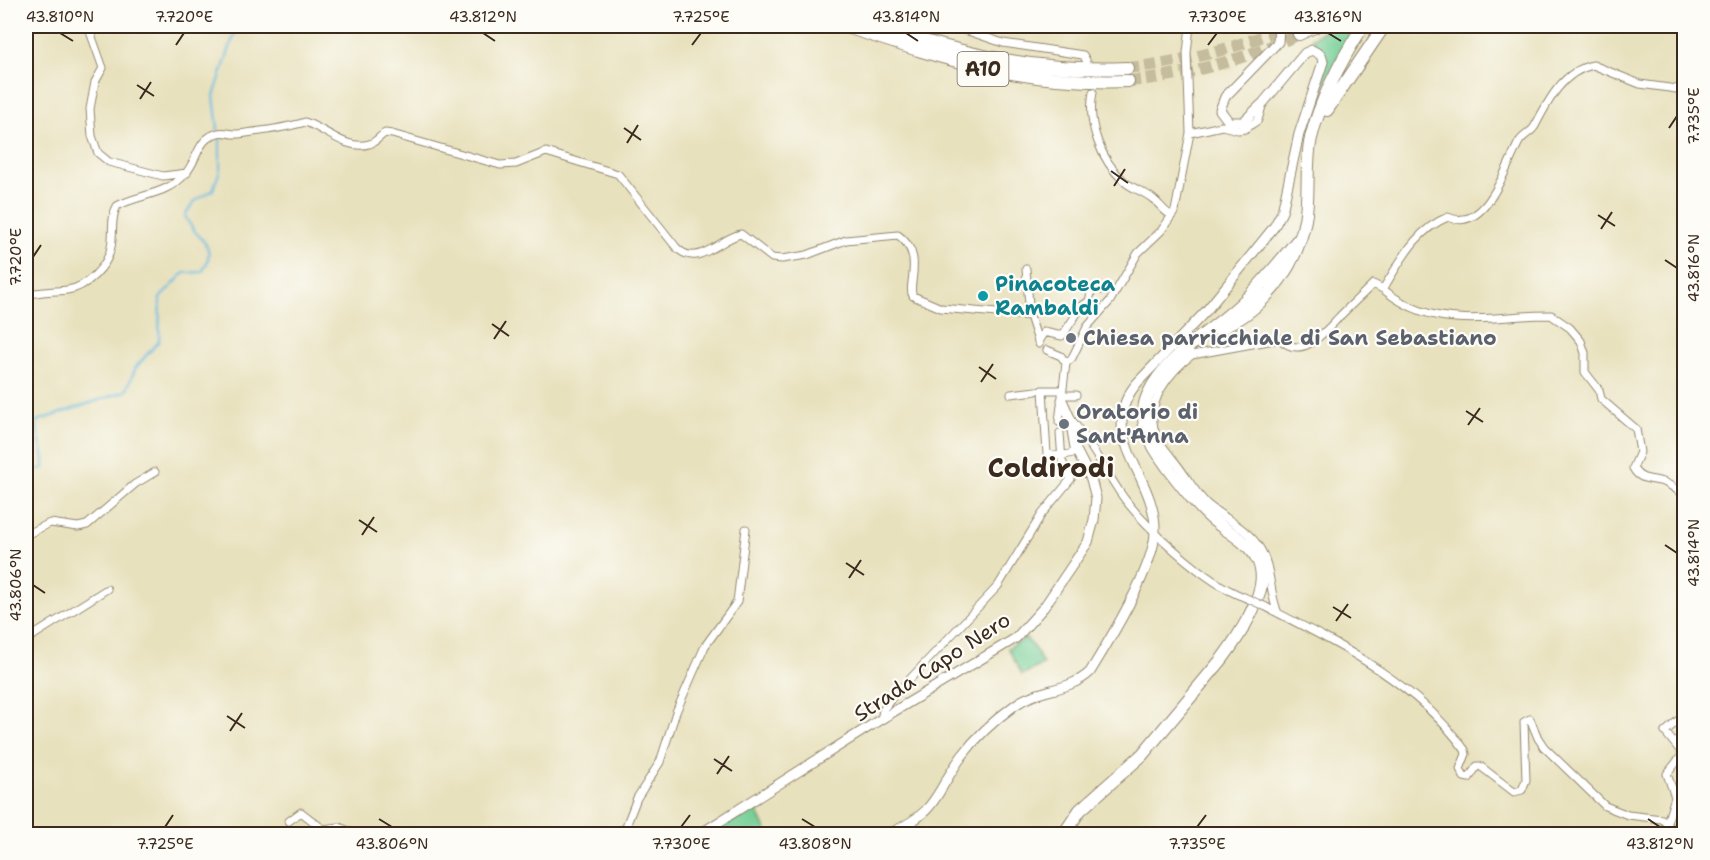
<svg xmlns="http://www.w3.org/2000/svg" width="1710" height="860" viewBox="0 0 1710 860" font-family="'Shantell Sans',sans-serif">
  <rect width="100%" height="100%" fill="#fdfcf7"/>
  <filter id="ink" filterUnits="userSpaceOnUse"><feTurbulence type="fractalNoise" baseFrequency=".0167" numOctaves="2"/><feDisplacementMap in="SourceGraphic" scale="12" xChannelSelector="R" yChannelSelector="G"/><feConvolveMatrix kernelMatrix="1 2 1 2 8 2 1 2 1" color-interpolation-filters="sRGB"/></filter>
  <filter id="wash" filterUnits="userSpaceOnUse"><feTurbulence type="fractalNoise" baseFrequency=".008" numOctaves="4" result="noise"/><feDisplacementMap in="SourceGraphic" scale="24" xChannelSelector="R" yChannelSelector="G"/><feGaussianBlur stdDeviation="1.35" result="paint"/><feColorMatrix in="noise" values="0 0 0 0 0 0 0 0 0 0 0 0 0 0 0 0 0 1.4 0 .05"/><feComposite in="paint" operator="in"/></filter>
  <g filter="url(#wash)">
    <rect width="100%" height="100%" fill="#e8e1bd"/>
    <path fill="#74ce94" stroke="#587c59" stroke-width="1.5" d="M1331 26H1355L1310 109 1327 58 1319 47 1307 45 1314 41 1312 38Z
      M1026 638 1039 655 1038 656 1043 664 1022 675 1008 648Z
      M755 806 768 834H711Z"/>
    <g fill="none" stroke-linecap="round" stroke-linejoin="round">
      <path stroke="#65bae1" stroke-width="2" d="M218 130 214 96 234 35 242 26
        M26 472 44 468C46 450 35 438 37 421L126 391 136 367 159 341 160 298 184 273 202 272C221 241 194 241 185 215L195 201 213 190 220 170V135"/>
    </g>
  </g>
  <g filter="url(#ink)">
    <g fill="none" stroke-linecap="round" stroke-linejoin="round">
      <path stroke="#c5bc9d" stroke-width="12" stroke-dasharray="12 6" stroke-linecap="butt" d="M1127 68C1184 62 1235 49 1288 26
        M1128 81C1189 75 1243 60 1299 34"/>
      <g stroke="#92866e" stroke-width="9">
        <path id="street" d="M88 26 103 68 95 82 90 109 92 136 98 153 109 162 163 176 187 173
          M953 26 1003 43 1083 55 1086 60
          M1093 92C1087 123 1100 160 1125 182 1133 189 1145 192 1153 199 1160 204 1163 211 1171 215
          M1190 133 1222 126 1238 130 1245 129 1258 120 1263 103
          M1026 269 1030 316 1039 344
          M1383 289C1436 333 1489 315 1551 315L1570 328 1581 341 1585 353V372L1599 390 1601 399 1636 429 1640 452 1633 468C1640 481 1650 478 1663 482 1670 484 1677 491 1684 494
          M26 295C42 291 51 292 67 290 86 288 108 266 111 247 114 234 110 218 117 206 139 194 168 195 186 173 198 159 197 141 215 134 224 130 229 135 238 134 260 131 283 129 305 122 324 128 347 151 369 144 375 143 380 136 385 133L392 134 500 165 516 164 546 152 618 174 676 247C697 270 720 238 741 234L772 258 782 259 807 255 846 240 898 235C926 255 906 286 913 296L941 308 1030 316
          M1038 342 1044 332 1062 336 1082 306 1089 301 1092 289 1114 291
          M1047 350 1061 356 1066 363
          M1187 353 1192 355 1274 340 1280 339C1303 362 1326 330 1342 314 1352 304 1363 294 1373 284L1383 289C1401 261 1415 230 1448 217 1486 234 1506 166 1519 142 1523 135 1531 133 1535 126 1548 101 1563 71 1593 65L1640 84 1684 90
          M1192 355C1171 371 1147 399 1154 428 1157 442 1170 455 1179 467 1187 478 1196 493 1206 503 1223 518 1247 528 1259 547 1272 566 1269 593 1278 613
          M1042 390H1062
          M1043 390 1047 454 1061 456 1077 452
          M1011 394 1036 391
          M1062 395H1076
          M1071 419C1089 442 1104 468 1119 491 1141 524 1207 584 1244 597
          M1059 422 1066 363 1072 358 1087 327 1110 301 1138 253 1161 231 1175 211 1190 133 1187 53 1190 26
          M26 535 50 523 78 527 87 525 135 484 155 472
          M1264 606C1338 644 1415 681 1465 750L1466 754 1460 769 1464 777 1469 778 1477 766H1480L1514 792 1522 790 1526 780 1524 722 1530 719 1538 738 1544 747 1605 806 1628 815 1662 819 1677 834
          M26 640 107 589
          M881 720 883 710 891 699 998 586 1042 514 1071 479 1062 461 1060 433
          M289 821 301 812 323 829 339 827 356 834
          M1667 823 1675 797 1667 774 1683 754 1665 732 1684 715
          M623 834 637 798 660 762 676 712 705 646 737 602 746 529"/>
      </g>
      <g stroke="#92866e" stroke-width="11">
        <path id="secondary" d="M700 834 878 721 1016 638 1044 607 1088 542 1094 520 1096 498 1091 479 1075 448 1070 418 1062 400
          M889 834C941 809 932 797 962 756 976 737 996 719 1015 705 1038 688 1069 692 1090 672 1109 641 1155 566 1155 531 1157 477 1093 433 1138 382L1207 310 1274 227 1282 212 1299 134 1323 62 1321 55 1312 50 1305 53 1263 103 1243 122H1229L1220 110 1225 97 1278 42 1279 26"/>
      </g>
      <g stroke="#92866e" stroke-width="14">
        <path id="highway" d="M844 26C944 59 1020 85 1128 81
          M875 26C962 54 1034 72 1127 68
          M1299 34 1316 26
          M1327 110 1384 26
          M1217 330C1262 311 1296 269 1305 220 1310 193 1305 165 1311 138 1321 98 1341 60 1363 26
          M1064 834 1080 810 1142 755 1222 659C1237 639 1267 595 1261 569 1256 544 1229 534 1211 518 1194 503 1153 452 1146 430 1143 419 1143 406 1148 395 1164 358 1211 332 1239 306 1261 286 1279 263 1297 241"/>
      </g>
      <use href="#street" stroke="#fff" stroke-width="7"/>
      <use href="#secondary" stroke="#fff" stroke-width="9"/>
      <use href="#highway" stroke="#fff" stroke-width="12"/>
      <g stroke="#92866e" stroke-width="9" stroke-linecap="butt">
        <path id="street-bridge" d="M1244 597 1264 606"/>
      </g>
      <use href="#street-bridge" stroke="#fff" stroke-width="7"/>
    </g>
  </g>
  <path fill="none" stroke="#3b2a1e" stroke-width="2" d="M60 33 73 41M483 33 495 41M906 33 918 41M1328 33 1341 41M176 45 184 33M692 45 701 33M1208 45 1217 33M137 85 154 96M140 99 151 82M624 128 641 140M1669 128 1677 116M627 143 638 125M1111 171 1128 183M1114 186 1125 169M1598 215 1615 226M1601 229 1612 212M33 257 41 245M1665 260 1677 268M492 324 509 336M494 339 506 321M979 367 996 379M981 382 993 364M1466 411 1483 422M1468 425 1480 408M359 520 377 532M362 535 374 517M1665 545 1677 553M846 563 864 575M849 578 861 560M33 585 45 593M1333 607 1351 618M1336 621 1348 604M227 716 245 728M230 731 242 713M714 759 732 771M717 774 729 756M379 819 392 827M802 819 815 827M1648 819 1660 827M165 827 173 815M681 827 690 815M1197 827 1206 815"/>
  <circle fill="#0f9aa8" stroke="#fdfcf7" stroke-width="2" cx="983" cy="296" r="6"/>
  <g fill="#6b7280" stroke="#fdfcf7" stroke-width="2">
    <circle cx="1071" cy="338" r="6"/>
    <circle cx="1064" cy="424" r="6"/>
  </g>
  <g text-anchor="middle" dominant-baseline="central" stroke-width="4.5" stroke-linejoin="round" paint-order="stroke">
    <rect fill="#fdfcf7" stroke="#75695f" stroke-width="1.5" x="957.5" y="52" width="51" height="34" rx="4.5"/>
    <g font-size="20" font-weight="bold" fill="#3b2a1e">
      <text x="983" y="69">A10</text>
    </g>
    <g font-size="21" font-weight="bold" fill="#0d838f" stroke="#fdfcf7" text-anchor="start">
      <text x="995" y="284">Pinacoteca<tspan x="995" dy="24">Rambaldi</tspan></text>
    </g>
    <g font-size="21" font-weight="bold" fill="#5b616d" stroke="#fdfcf7" text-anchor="start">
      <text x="1083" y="338">Chiesa parricchiale di San Sebastiano</text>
      <text x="1076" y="412">Oratorio di<tspan x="1076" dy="24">Sant'Anna</tspan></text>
    </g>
    <g font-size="21" fill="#3b2a1e" stroke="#fdfcf7">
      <text transform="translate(932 667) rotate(-33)">Strada Capo Nero</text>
    </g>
    <g font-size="27" font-weight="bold" fill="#3b2a1e" stroke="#fdfcf7">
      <text x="1051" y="467">Coldirodi</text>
    </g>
  </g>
  <rect width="1710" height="860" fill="none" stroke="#fdfcf7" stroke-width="66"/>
  <rect x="33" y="33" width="1644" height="794" fill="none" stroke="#3b2a1e" stroke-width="2"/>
  <g font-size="15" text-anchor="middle" fill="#3b2a1e">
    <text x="60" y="22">43.810°N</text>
    <text x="184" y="22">7.720°E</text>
    <text x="483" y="22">43.812°N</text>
    <text x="701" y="22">7.725°E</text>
    <text x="906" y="22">43.814°N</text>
    <text x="1217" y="22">7.730°E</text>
    <text x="1328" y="22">43.816°N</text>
    <text transform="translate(1694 116) rotate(-90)" y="5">7.735°E</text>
    <text transform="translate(16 257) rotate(-90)" y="5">7.720°E</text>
    <text transform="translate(1694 268) rotate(-90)" y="5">43.816°N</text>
    <text transform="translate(1694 553) rotate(-90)" y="5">43.814°N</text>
    <text transform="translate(16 585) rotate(-90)" y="5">43.806°N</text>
    <text x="165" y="849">7.725°E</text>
    <text x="392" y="849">43.806°N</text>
    <text x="681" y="849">7.730°E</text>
    <text x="815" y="849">43.808°N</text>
    <text x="1197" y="849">7.735°E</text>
    <text x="1660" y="849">43.812°N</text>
  </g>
</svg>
